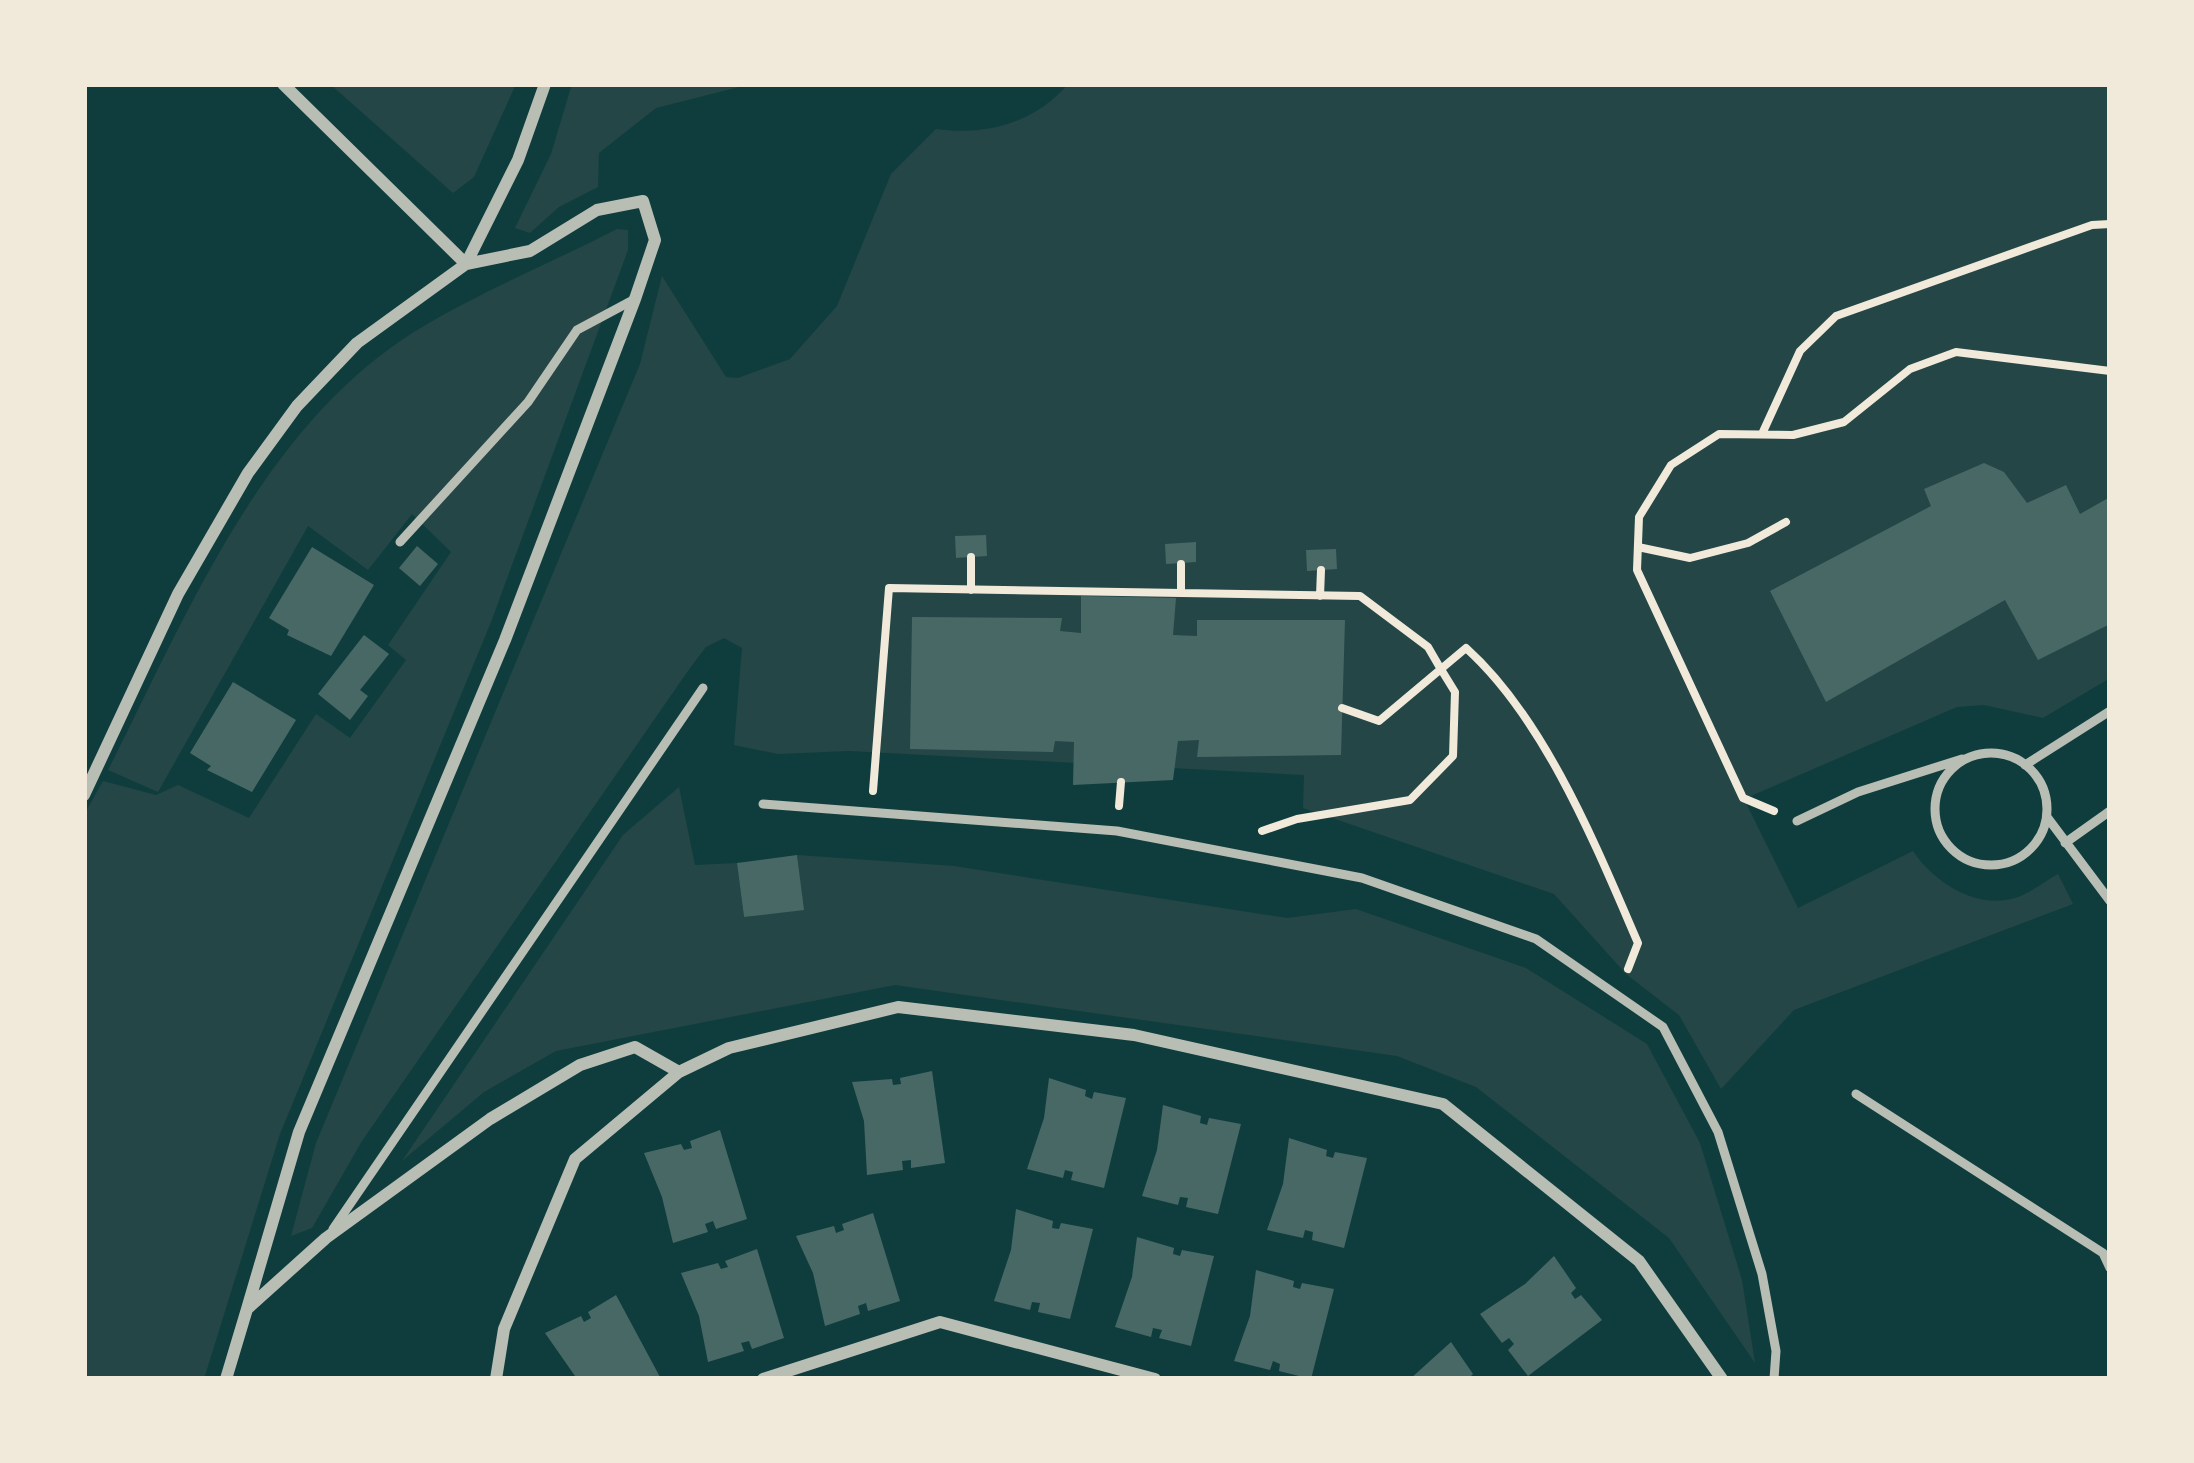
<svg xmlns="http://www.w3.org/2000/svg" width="2194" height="1463" viewBox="0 0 2194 1463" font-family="Arial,sans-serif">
  <rect width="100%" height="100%" fill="#0f3d3e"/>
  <path fill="#244646" d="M330 84H516L474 177 453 193Z
    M572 84H751L656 108 599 153 598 187 559 207 530 233 515 228 551 154Z
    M1068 84H2110V678L2043 718 1984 705 1957 707 1744 799 1798 908 1913 851C1933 881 1975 910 2015 898 2029 894 2045 881 2058 874L2073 904 1794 1010 1721 1089 1679 1015 1626 974 1554 894 1303 808 1304 775 849 751 778 754 734 745 742 648 724 638 706 647 690 668 362 1141 312 1228 291 1236 316 1143 640 364 662 276 726 377 738 378 790 359 837 306 891 174 936 129C986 136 1035 123 1068 84Z
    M617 229 628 230V250L491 622 280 1134 204 1379H84V815L103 781 156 795 178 785 249 818 316 714 350 738 406 660 388 645 451 552 412 514 368 570 308 526 158 792 108 770C189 611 266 416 429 323 489 288 555 261 617 229Z
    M679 787 695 865 737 863 744 917 803 909 797 855 954 866 1287 918 1356 909 1526 968 1647 1044 1700 1143 1742 1280 1755 1363 1669 1238 1476 1087 1397 1056 895 985 556 1051 484 1092 402 1161 623 835Z"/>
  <path fill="#486865" d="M1984 463 2004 472 2027 503 2066 485 2080 514 2110 497V624L2038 660 2005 600 1826 702 1770 591 1931 506 1924 489Z
    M986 535 987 556 956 558 955 536Z
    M1196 542V562L1166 564 1165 544Z
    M417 546 438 564 420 586 399 568Z
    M312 547 374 585 331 656 287 635 289 630 269 618Z
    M1336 549 1337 569 1307 571 1306 550Z
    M1081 596 1176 598 1173 635 1197 636V620H1345L1341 755 1197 757 1199 740 1178 741 1173 780 1073 785 1074 742 1055 741 1053 752 910 749 912 617 1062 618 1060 631 1081 633Z
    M364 635 389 654 360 690 368 696 350 720 318 694Z
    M233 682 296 720 252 792 207 770 211 766 190 753Z
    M797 855 804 910 744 917 737 863Z
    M932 1071 945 1163 911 1168V1160L902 1161 903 1170 867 1175 864 1121 852 1082 892 1079 893 1085 901 1084 900 1078Z
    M1049 1078 1086 1090 1085 1096 1092 1099 1094 1092 1126 1098 1104 1188 1071 1180 1073 1172 1065 1170 1063 1178 1027 1169 1044 1118Z
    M1163 1105 1201 1116 1200 1123 1207 1125 1209 1118 1241 1124 1218 1214 1186 1207 1188 1198 1180 1197 1178 1205 1142 1196 1157 1150Z
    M720 1130 747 1219 716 1229 713 1221 705 1224 708 1232 673 1243 662 1197 644 1153 681 1144 684 1150 692 1148 690 1141Z
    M1289 1138 1327 1150 1326 1156 1333 1158 1335 1152 1367 1158 1344 1248 1312 1240 1313 1232 1305 1230 1303 1238 1267 1230 1283 1184Z
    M1016 1209 1053 1221 1052 1228 1059 1229 1061 1223 1093 1229 1070 1319 1038 1312 1040 1303 1032 1302 1030 1310 994 1301 1011 1250Z
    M873 1213 900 1301 868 1311 866 1303 858 1306 860 1314 825 1326 813 1273 796 1236 834 1226 836 1233 844 1230 842 1224Z
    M1137 1237 1174 1248 1173 1254 1180 1256 1182 1250 1214 1256 1191 1346 1159 1338 1162 1330 1153 1328 1151 1337 1115 1327 1132 1277Z
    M757 1249 784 1338 752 1349 749 1341 741 1343 744 1351 708 1362 699 1316 681 1273 718 1263 721 1269 728 1267 725 1261Z
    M1554 1256 1576 1288 1571 1293 1575 1299 1581 1295 1602 1320 1528 1376 1508 1350 1514 1344 1509 1338 1502 1343 1480 1314 1525 1284Z
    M1256 1270 1294 1281 1293 1287 1300 1289 1302 1283 1334 1289 1311 1379 1279 1371 1280 1364 1273 1361 1270 1370 1234 1361 1250 1316Z
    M616 1295 660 1377 570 1379 575 1376 545 1333 581 1316 584 1322 591 1318 588 1312Z
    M1451 1342 1473 1374 1468 1379H1410Z"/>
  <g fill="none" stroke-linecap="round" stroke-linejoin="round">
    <path stroke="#f1e9da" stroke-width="8" d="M1762 434 1800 351 1836 316 2092 225 2110 224
      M1638 547 1690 558 1748 543 1786 522
      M971 557V590
      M1181 593V564
      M1320 596 1321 570
      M1342 708 1379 721 1466 648C1545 719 1596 846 1638 943L1628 969
      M873 791 889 588 1360 596 1428 647 1439 666 1455 692 1453 756 1410 800 1297 819 1262 831
      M1119 806 1121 782
      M1774 811 1743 798 1637 570 1639 517 1671 465 1719 434 1793 435 1844 422 1910 369 1956 352 2110 371"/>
    <path stroke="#b8beb3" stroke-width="9" d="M400 542 528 402 577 330 635 299
      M1935 809a56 56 0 1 1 112 0a56 56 0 1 1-112 0Z
      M2025 765 2110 711
      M763 804 1117 831 1362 878 1536 939 1663 1027 1718 1132 1762 1274 1776 1351 1774 1379
      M2047 817 2110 901
      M1797 821 1858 792 1962 759
      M2065 843 2110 811
      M1856 1094 2103 1253 2110 1268
      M333 1229 703 688"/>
    <path stroke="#b8beb3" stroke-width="12" d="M283 84 466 264
      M466 264 518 160 545 84
      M84 795 178 594 248 473 297 406 357 343 466 264 530 251 597 210 643 201 655 240 635 299 505 640 299 1132 247 1309
      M226 1379 247 1309 326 1238 490 1119 580 1065 635 1047 679 1072
      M496 1379 504 1329 575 1159 679 1072 729 1048 898 1007 1134 1035 1443 1104 1639 1261 1722 1379
      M763 1379 940 1322 1155 1379"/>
  </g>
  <rect width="2194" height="1463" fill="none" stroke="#f1e9da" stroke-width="174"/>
</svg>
